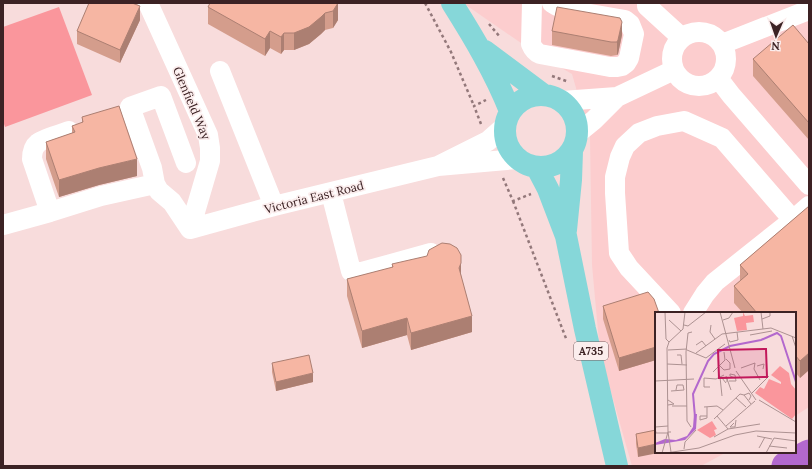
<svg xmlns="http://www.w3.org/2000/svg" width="812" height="469" viewBox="0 0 812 469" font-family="Lora,serif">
  <rect width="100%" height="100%" fill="#f8dcdc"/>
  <path fill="#fccdce" d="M463 3H806L809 6V407L795 416V313H656V452H727L701 466H632L600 353 592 265 590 137 572 74 537 54Z"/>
  <path fill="#fa969c" d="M59 7 92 95 5 127 3 121V27Z"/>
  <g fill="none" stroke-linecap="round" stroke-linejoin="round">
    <path stroke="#b368cd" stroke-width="29" d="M786 466 809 454"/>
    <path stroke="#93787a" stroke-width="2.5" stroke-dasharray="3 3" stroke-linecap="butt" d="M425 3 451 52 474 106
      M489 24 500 37
      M552 76 569 82
      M481 124 474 106 486 100
      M503 178 513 201 531 194
      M513 201 567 341"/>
    <path stroke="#fff" stroke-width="20" d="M148 3 208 135 210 148V161L190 229
      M532 3 531 44C533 49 535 52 540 54L610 67H617L622 66 626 63 629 58 634 34 630 24 625 20 579 12 557 6 552 3
      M647 3V6L682 38
      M672 59a27 27 0 1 1 54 0a27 27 0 1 1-54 0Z
      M722 44 809 10
      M220 71 274 206
      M718 78 731 95 809 185
      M562 101 617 97
      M505 126 488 141 438 166 517 159
      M69 131C62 134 42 139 38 143 33 147 32 153 32 159L50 212 101 196 155 184
      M578 133 594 120 617 97 674 70
      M186 163 161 96 130 107 152 168 155 184 159 191 172 202 190 229
      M331 193 351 271 362 272 431 253
      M3 225 50 212
      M190 229 274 206 438 166
      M671 313 629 268 619 253 615 193V177L620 157 625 146 639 133 657 126 684 121 722 138 793 220
      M693 313 705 294 715 282 793 220 809 206"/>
    <path stroke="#86d7d9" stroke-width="22" d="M452 3C474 38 495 73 510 111
      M485 51 544 95
      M505 131a36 36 0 1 1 72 0a36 36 0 1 1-72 0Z
      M537 168 548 189 566 236 585 329 617 466
      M566 230 571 180 572 151"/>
  </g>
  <path fill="#d49d8c" d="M338 3V20L333 28 325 30 321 34 309 44 294 50H284L281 54 270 48 265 56 208 24V7Z
    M140 20 120 63 77 44V31Z
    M552 31 622 35 618 54 617 55 611 56 552 45Z
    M809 44V140L753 76V59Z
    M82 117 137 176 99 185 59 197 46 159V142L72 133V126L82 123Z
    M809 206V370L800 378 795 372V313H743L734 303V286L740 281V265Z
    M392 264 461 275 472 332 411 350 407 335 362 348 347 296V279L392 268Z
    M603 306 656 313V360L619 371 603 319Z
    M272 363 313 382 276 391 272 372Z
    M656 430 638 457 636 444V434Z"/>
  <path fill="#ac7f72" d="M338 3V20L333 28V11Z
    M140 6V20L120 63V50Z
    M325 13V30L321 34 309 44 294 50V33Z
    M622 22V35L618 54 617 55V42Z
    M270 31V48L265 56V39Z
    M284 33V50L281 54V37Z
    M137 159V176L99 185 59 197V180L99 168Z
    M461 263V280L459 268Z
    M472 316V332L411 350V333Z
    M407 318V335L362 348V331Z
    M656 347V360L619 371V358Z
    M809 353V370L800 378V361Z
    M313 373V382L276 391V382Z
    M656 444V452H663L638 457V448Z"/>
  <path fill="#f6b6a3" stroke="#ac7f72" d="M89 3H132L140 6 120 50 77 31Z
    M210 3H338L333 11 325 13 321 17 309 27 294 33H284L281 37 270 31 265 39 208 7Z
    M557 7 620 18 622 22 618 40 617 42H611L552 31Z
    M793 25 809 44V123L753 59Z
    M119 106 137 159 99 168 59 180 46 142 75 132 72 126 83 122 82 117Z
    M809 206V353L800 361 795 355V313H757L734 286 748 274 740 265Z
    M442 243 450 244 457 248 461 255V263L459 268 472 316 411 333 407 318 362 331 347 279 393 267 392 264 427 256 429 250 440 244Z
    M648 292 654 299 659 313H656V347L619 358 603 306Z
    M309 355 313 373 276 382 272 363Z
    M656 430V444L638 448 636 434Z"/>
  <g text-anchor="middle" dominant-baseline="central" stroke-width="3.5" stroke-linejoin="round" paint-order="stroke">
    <rect fill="#fbeded" stroke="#755f60" stroke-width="1" x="574" y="342" width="34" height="18" rx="3"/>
    <g font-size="11" font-weight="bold" fill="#3c2224">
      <text x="591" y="351">A735</text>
    </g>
    <g font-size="12" fill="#3c2224" stroke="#fbeded">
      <text transform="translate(192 103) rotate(67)">Glenfield Way</text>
      <text transform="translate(314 197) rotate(-14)">Victoria East Road</text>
    </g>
  </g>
  <g transform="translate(655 312)">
    <rect width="141" height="141" fill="#f8dcdc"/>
    <path d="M88 0 90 4 98 3 99 10 91 11 92 18 82 19 79 6 88 4ZM125 54 134 61 136 72 141 78V102L137 107 100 81 105 75 109 77 114 67 126 72V70L116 63ZM57 109 62 117 59 118 61 123 55 126 42 118Z" fill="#fa969c"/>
    <path d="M39 102H42L41 117 30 128 0 133V131L10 127 21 128 32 124 38 115Z" fill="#b368cd"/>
    <path fill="none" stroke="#b368cd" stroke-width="2" d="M40 105 38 82 53 49 59 42 75 34 106 28 122 21 126 24 141 70"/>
    <path fill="none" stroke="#ad9292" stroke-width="1" d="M10 0 11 27 14 30M65 0 80 56M106 0 108 17M107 7 115 4V0M14 8 26 19M68 8 74 6 78 0M29 13 33 14 51 0M56 13 55 20 60 27M95 23 117 19M137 24 141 36M74 28 75 30 83 28 82 20M41 33 47 29 51 34M13 38 32 37M32 38 51 46 70 32M41 41 67 22 116 16 141 26M22 43H26L27 52M100 51 99 57 105 68M12 52 32 53M64 53 69 58 75 57V51L71 47M102 54 109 52 108 57M86 56 100 51M81 59 101 88M58 60 70 48 69 40M71 64 76 78M65 65 67 84M0 69 39 67M74 69H81L80 63 75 62V64L80 66M71 71 67 66H72V70M55 75H49V66L61 67 69 63M21 78 22 73H28L29 78M16 79 29 78M97 81 114 64M89 83 94 81 96 84 94 88M81 86 91 95M13 88 19 92 13 93M104 88 141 110M17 94H32M49 95 62 94 68 98M52 104H45V108L52 106V95M59 107 85 82 89 83 96 92M79 111 75 115H80L81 108M71 114 100 89M0 115 13 114M36 115 32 109 31 40 33 21 37 20M0 116 1 121H13M73 117 105 112M102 124 117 127M59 125 73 117 62 104M114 134 132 136M104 136 110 125M29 137 30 130 41 118M16 140 13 120H16M7 141 13 120 12 36 14 30 28 17 30 0M11 141 44 136 80 123 101 119 141 121M111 141 119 126 141 129"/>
    <path fill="#c2185b" fill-opacity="0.15" stroke="#c2185b" stroke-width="2" d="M111 37 112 65 64 66 63 38Z"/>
    <rect width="141" height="141" fill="none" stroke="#3c2224" stroke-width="2"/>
  </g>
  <rect width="812" height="469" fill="none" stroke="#3c2224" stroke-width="8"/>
  <g transform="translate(776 36) rotate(182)" stroke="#fbeded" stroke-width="3" paint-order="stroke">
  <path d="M0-3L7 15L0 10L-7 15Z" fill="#3c2224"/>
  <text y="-6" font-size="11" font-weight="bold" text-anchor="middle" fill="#3c2224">N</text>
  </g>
</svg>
